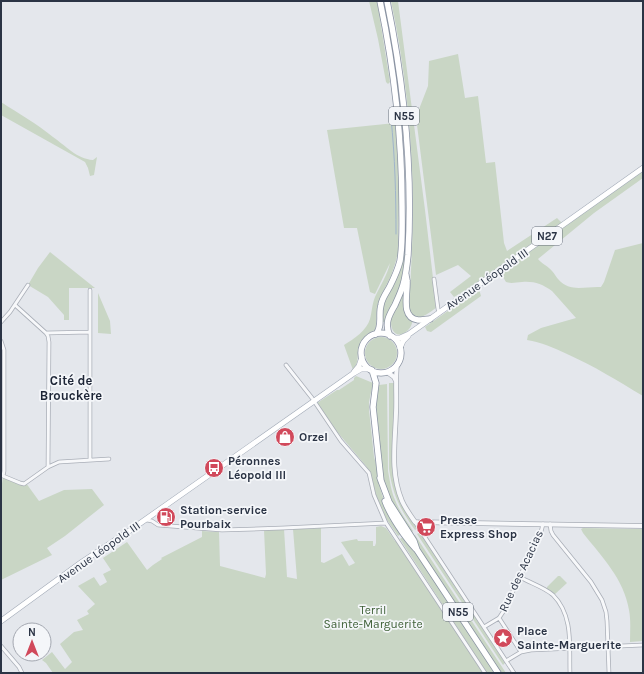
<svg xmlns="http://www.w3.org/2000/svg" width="644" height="674" viewBox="0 0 644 674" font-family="Karla,sans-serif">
  <rect width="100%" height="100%" fill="#e4e7ec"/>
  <path fill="#c9d6c5" d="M369 1H377L390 82 388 84 386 82 378 39Z
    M391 1H398L425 210 435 295 436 308C426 315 414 325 409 308 411 272 413 237 413 201 412 134 405 66 391 1Z
    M458 54 465 98 478 96 486 163 495 162 504 243 507 251 557 218 563 224 643 168V178L594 213 538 259C542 264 548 266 552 271 555 274 556 277 558 279 570 293 585 286 601 287L604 282 615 250 643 243V396C618 381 594 366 567 354 554 348 541 342 527 340L528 335 541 328 576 318 552 291C542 284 534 281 522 282 516 282 512 284 506 282L503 277V268L454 297 450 292 471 276 458 265 436 275 416 117 428 86 429 61Z
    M1 102C18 113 37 124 53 137 66 146 77 159 93 160L97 157 94 175 90 176 88 168 85 162 1 115Z
    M395 123 398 161 399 190 398 253 395 264 391 276 380 298 377 306 376 326 375 330C366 334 359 340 358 351 357 360 359 361 353 370L344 345C354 339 367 330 370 319 372 312 372 304 375 297 380 286 387 276 390 263L375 294 370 292 357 228H344L327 130Z
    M404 226H407L405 267 400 288 390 308 385 322H383L382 309 383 304 393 286Z
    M50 252 95 288H69V320H64V315L48 297 28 285 38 268Z
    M406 281V301L413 320C412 323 411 327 409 329 401 339 391 335 391 322H390Z
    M479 289 481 296 431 332 427 331 425 327Z
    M98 293 110 321 111 334 98 333Z
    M365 353a16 16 0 1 1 32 0a16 16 0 1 1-32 0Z
    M356 376 373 383 369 402V410L374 457C378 468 377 480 381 491 385 506 393 520 401 534L398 536C392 527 385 518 381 508 374 494 374 479 366 466L333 427 317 403 337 390H339L354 380V378Z
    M389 383H394L395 409 392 466C394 492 404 508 417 529L415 530C400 509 393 496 389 469Z
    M387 384 388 471C390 481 391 491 395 500 399 511 407 521 413 531L411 533 391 502 384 482 375 416 376 399 379 385Z
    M3 476 20 483H26L39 501 64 490 92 489 104 505 65 536 47 548 52 555 1 580V491Z
    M381 526 386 528 395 541H396L483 673H53L46 663 42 660 52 652 65 669 72 662 60 644 74 632 83 630 77 620 89 614 87 611 95 604 78 586 94 577 100 586 107 582 103 574 111 570 103 558 127 542 147 570 153 565 162 559 161 558 202 537V531L219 532 220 566 265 578 266 574 264 530 284 529 287 577 297 579 293 529 321 528V562L324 563 342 554 349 566 355 563 341 542 357 539 358 541H373V546H375L376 543V527Z
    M583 528 643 529V641L630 642C630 631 631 620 629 610 624 579 602 557 583 533L581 529Z
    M420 532 505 663 503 665 417 534Z
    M415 535 506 673H501L418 546 412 537Z
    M404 536 419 557 495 673H487L400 539Z
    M558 576H560L567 583 554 595 547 589V587Z"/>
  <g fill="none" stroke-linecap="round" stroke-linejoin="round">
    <path stroke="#9fb4cc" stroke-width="1" d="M391 118C395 157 396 195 396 234"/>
    <g stroke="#a9aeb7" stroke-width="4.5">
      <path id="minor" d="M434 279 438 309 439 312
        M90 290V460
        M15 305 46 333 48 336 49 342 48 467
        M1 322 10 312 28 285
        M46 333 90 332
        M1 341 4 350V471L3 476
        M286 365 312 398 341 441 369 473 374 495 386 523 485 673
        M3 476 20 483 24 484 48 467 59 462 109 459
        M147 520 152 521 158 525 222 530 283 528 386 523
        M415 522 514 673
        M550 524 551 531 553 535 591 582 602 600 606 612 607 621 609 673
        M520 577C530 583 544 587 553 595 574 616 569 647 570 673
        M499 618 503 612 541 532 543 524
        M484 627 499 618 521 652 506 661
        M1 646 19 667 22 673
        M521 652 531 650 643 645"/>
    </g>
    <g stroke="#a9aeb7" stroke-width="5.5">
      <path id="tertiary" d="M397 364C395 381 397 397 396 413 395 443 390 473 402 501 405 508 410 515 415 522L643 526
        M387 372 394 377 396 381"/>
    </g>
    <g stroke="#a3abb8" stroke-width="6">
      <path id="primary" d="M394 338H400L409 334 643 168
        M400 348 403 341 408 336
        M354 372 359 366 362 357
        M1 621 82 562 132 529 354 373 361 369H370"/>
    </g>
    <g stroke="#8b94a3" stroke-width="7">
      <path id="trunk" d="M387 1C404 84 413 170 408 255 407 265 406 275 403 285 401 292 398 298 395 305 389 315 384 324 390 336
        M406 275C406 277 407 279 407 281 408 293 400 318 418 320 422 320 427 319 430 319
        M361 353a20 20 0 1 1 40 0a20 20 0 1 1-40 0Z
        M376 334C383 326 378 315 381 305 382 298 387 292 390 286 394 278 398 269 400 261 403 243 402 224 402 206 402 137 394 68 380 1
        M372 370 376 383 373 407 381 481
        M380 478 389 502 414 541 417 550 498 673
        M385 501C390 515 405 538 416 549"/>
    </g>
    <use href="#minor" stroke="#f7f8fa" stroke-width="3"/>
    <use href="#tertiary" stroke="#f7f8fa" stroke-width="4"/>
    <use href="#primary" stroke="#fff" stroke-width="5"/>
    <use href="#trunk" stroke="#fff" stroke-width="5.5"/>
  </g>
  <defs>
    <g id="shop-disc" transform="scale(1)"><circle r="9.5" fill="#d1495b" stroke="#f4f6f9"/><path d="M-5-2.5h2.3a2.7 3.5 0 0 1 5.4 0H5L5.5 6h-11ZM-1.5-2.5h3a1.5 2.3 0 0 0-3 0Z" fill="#fff"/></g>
    <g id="bus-disc" transform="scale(1)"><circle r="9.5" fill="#d1495b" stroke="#f4f6f9"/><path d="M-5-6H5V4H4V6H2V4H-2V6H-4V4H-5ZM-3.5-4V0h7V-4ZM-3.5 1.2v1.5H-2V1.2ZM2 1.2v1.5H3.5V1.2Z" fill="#fff"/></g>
    <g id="fuel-disc" transform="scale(1)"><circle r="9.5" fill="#d1495b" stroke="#f4f6f9"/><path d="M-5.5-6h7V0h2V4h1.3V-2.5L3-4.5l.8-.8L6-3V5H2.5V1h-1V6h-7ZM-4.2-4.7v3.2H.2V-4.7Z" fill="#fff"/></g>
    <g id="supermarket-disc" transform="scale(1)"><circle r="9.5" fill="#d1495b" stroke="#f4f6f9"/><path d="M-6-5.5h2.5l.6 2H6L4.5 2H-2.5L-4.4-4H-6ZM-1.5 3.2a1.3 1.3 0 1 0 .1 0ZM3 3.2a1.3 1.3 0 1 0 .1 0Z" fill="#fff"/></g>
    <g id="sight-disc" transform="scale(1)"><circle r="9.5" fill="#d1495b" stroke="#f4f6f9"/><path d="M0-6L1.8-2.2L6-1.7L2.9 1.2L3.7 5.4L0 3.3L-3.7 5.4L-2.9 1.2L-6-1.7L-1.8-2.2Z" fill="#fff"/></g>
  </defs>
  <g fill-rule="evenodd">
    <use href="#shop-disc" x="285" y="437"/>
    <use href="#bus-disc" x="214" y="468"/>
    <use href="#fuel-disc" x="166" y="517"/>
    <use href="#supermarket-disc" x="426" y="527"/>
    <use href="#sight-disc" x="503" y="638"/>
  </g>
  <g text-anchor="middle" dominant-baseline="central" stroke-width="3.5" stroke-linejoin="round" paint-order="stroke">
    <g fill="#f4f6f9" stroke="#676e7b" stroke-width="1">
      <rect x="389" y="107" width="30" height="18" rx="3"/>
      <rect x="532" y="227" width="30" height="18" rx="3"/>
      <rect x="443" y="603" width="30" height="18" rx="3"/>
    </g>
    <g font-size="11" font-weight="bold" fill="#2b3445">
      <text x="404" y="116">N55</text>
      <text x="547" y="236">N27</text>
      <text x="458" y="612">N55</text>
    </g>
    <g font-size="12" fill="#2b3445" stroke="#f4f6f9">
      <text transform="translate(487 279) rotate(-35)">Avenue Léopold III</text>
      <text transform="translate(99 552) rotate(-35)">Avenue Léopold III</text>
      <text transform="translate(521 571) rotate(-65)">Rue des Acacias</text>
    </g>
    <g font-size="12" font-weight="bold" fill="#2b3445" stroke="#f4f6f9" text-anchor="start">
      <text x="299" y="437">Orzel</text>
      <text x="228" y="461">Péronnes<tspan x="228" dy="14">Léopold III</tspan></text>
      <text x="180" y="510">Station-service<tspan x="180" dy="14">Pourbaix</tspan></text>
      <text x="440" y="520">Presse<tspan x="440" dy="14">Express Shop</tspan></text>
      <text x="517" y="631">Place<tspan x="517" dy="14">Sainte-Marguerite</tspan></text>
    </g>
    <g font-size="12" fill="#3f6138" stroke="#f4f6f9">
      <text x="373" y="610">Terril<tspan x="373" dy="14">Sainte-Marguerite</tspan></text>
    </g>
    <g font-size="13" font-weight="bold" fill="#1d2536" stroke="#f4f6f9">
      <text x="71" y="380">Cité de<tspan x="71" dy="15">Brouckère</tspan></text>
    </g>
  </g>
  <rect width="644" height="674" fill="none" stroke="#2b3445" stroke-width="4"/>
  <g transform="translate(32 642)"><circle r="19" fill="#f4f6f9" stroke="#a4a8b1"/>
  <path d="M0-3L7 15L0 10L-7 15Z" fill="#d1495b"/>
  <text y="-6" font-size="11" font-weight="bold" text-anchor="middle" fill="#2b3445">N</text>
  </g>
</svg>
